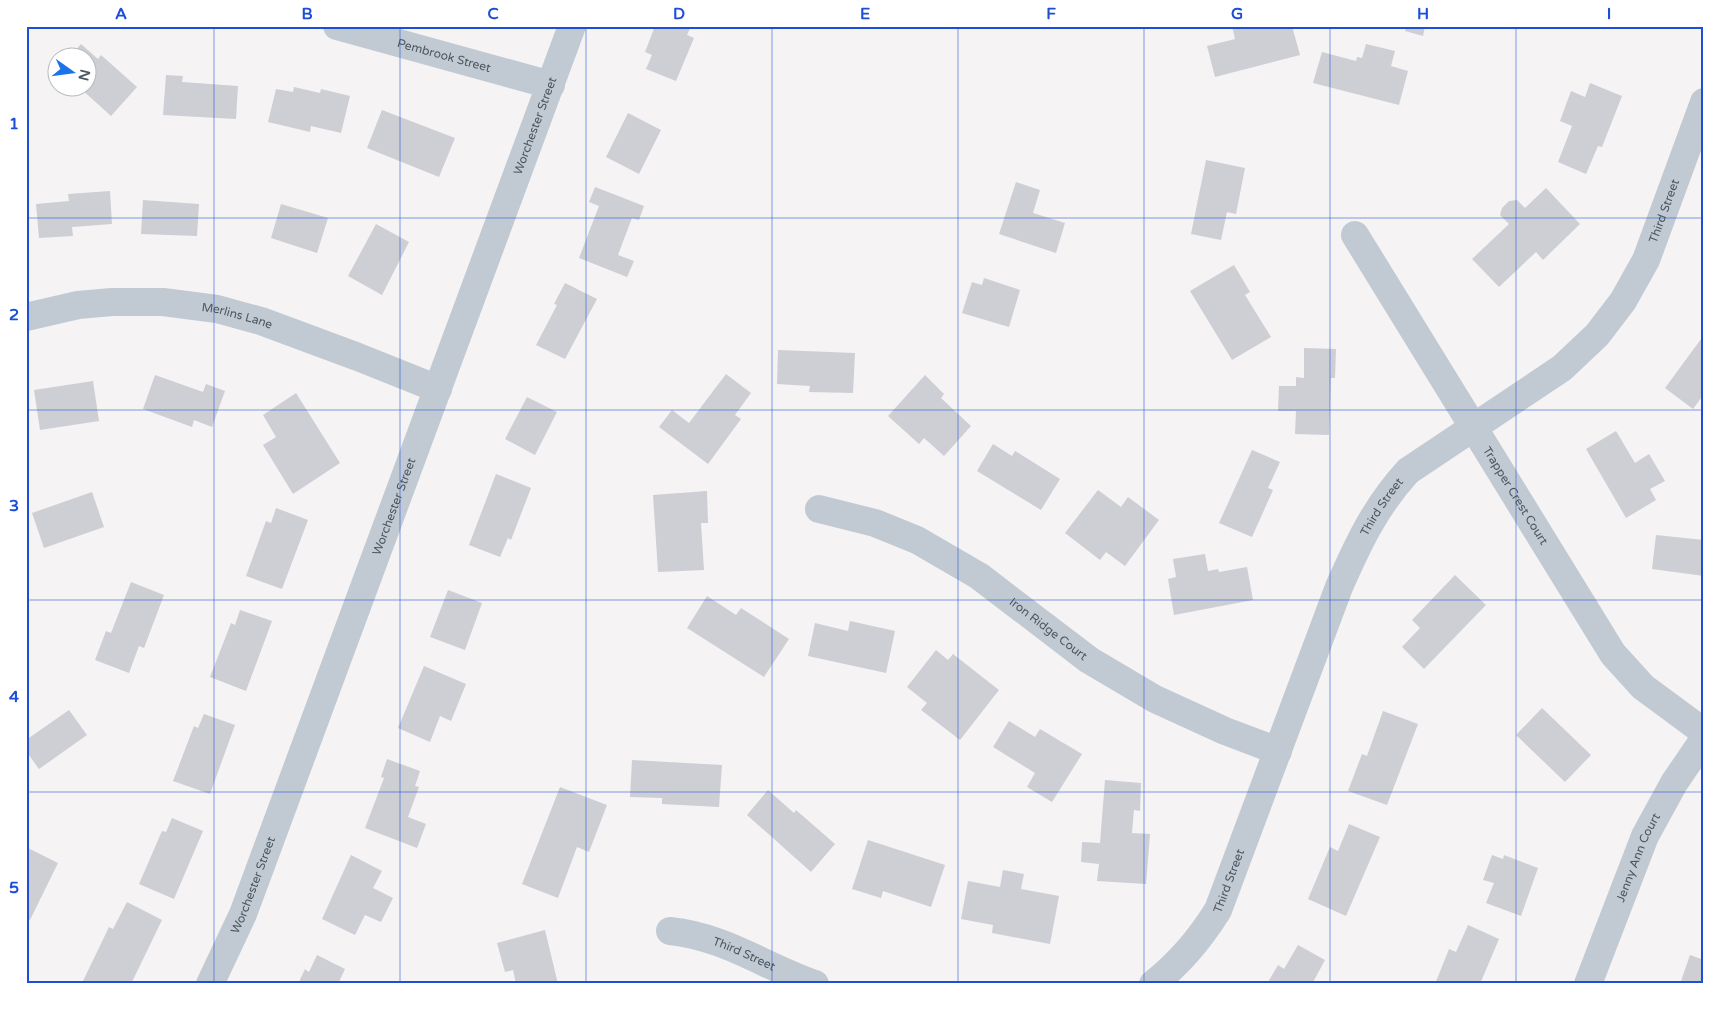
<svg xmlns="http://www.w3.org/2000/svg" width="1730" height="1010" viewBox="0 0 1730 1010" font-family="'Varela Round',sans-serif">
  <rect width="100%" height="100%" fill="#f5f3f3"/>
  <path fill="#cdcfd5" d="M655 26H691L687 35 694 38 676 81 646 69 652 55 645 52Z
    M1232 26H1292L1300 55 1215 77 1207 46 1235 39Z
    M1407 26H1425L1423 36 1405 31Z
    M81 44 98 59 101 55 137 87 111 116 80 88H88V58H69Z
    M1366 44 1395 51 1391 66 1408 71 1399 105 1313 83 1322 52 1356 61 1357 57 1362 58Z
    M166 75 183 76 182 82 238 86 236 119 163 115Z
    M1590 83 1622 96 1602 147 1598 146 1586 174 1558 162 1572 126 1560 121 1571 91 1585 97Z
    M294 87 320 93 321 89 350 96 341 133 311 126 310 132 268 122 276 89 293 92Z
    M382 110 455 138 439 177 367 148Z
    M628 113 661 130 639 174 606 157Z
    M1206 160 1245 168 1236 214 1227 212 1221 240 1191 234Z
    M1016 182 1040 190 1033 213 1065 223 1056 253 999 234Z
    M595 187 644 206 639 220 632 218 618 255 634 261 627 277 579 258 599 206 589 202Z
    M1546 188 1580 224 1543 260 1536 252 1499 287 1472 259 1509 224 1500 215 1502 208 1509 201 1517 200 1525 208Z
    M110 191 112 224 72 227 73 236 39 238 36 204 69 201 68 194Z
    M143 200 199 204 197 236 141 234Z
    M281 204 328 218 317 253 271 238Z
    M376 224 409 242 382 295 348 276Z
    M1234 265 1250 292 1245 295 1271 337 1232 360 1190 291Z
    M984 278 1020 290 1009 327 962 313 972 282 982 285Z
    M565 283 597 299 565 359 536 345 557 305 554 304Z
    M1704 335V394L1693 409 1665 388Z
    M1304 348 1336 349 1335 378H1331L1329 435 1295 434 1296 411H1278L1279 386H1296V377L1304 378Z
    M778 350 855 353 853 393 809 392 810 386 777 384Z
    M726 374 751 393 735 415 741 419 708 464 659 427 672 410 689 423Z
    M155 375 203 392 206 384 225 391 212 427 194 420 192 427 143 409Z
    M925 375 944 394 941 398 971 426 944 456 924 438 919 444 888 416Z
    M93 381 99 421 40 430 34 390Z
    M296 393 340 463 293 494 263 445 276 437 263 415Z
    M527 397 557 412 535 455 505 439Z
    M1616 431 1635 463 1649 454 1665 481 1650 489 1656 500 1626 518 1586 449Z
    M993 444 1012 456 1015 451 1060 479 1041 510 977 471Z
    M1252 450 1280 462 1268 488 1273 490 1252 537 1219 523Z
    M496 474 531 488 511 540 508 538 500 557 469 545Z
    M1098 490 1121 507 1128 497 1159 520 1125 566 1106 552 1100 560 1065 533Z
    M707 491 708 523H701L704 570 658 572 653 495Z
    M92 492 104 527 44 548 32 513Z
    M276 508 308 520 282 589 246 576 266 521 271 523Z
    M1656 535 1704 540V576L1652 569Z
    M1205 554 1208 571 1218 569 1219 572 1247 567 1253 600 1174 615 1168 579 1176 577 1173 559Z
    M1455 575 1486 605 1424 669 1402 647 1420 628 1412 620Z
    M131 582 164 595 144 648 139 646 129 673 95 660 106 631 111 633Z
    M448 590 482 603 465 650 430 637Z
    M707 596 736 615 741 608 789 639 764 677 687 628Z
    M240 610 272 621 246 691 210 677 231 623 235 625Z
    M850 621 895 631 886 673 808 656 815 623 848 631Z
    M936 650 948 660 953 654 999 690 960 740 921 710 927 703 907 687Z
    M424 666 466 684 451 721 440 716 430 742 398 728Z
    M1542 708 1591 755 1565 782 1516 735Z
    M69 710 87 735 39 769 26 751V740Z
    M1383 711 1418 724 1387 805 1348 791 1362 754 1367 756Z
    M204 714 235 725 210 794 173 781 194 726 198 728Z
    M1009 721 1035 737 1040 729 1082 754 1052 802 1027 787 1035 773 993 747Z
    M387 759 420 771 415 786 419 787 408 817 426 824 417 848 365 828 384 778 381 777Z
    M632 760 722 765 719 807 662 804V798L630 797Z
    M1105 780 1141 783 1140 811 1134 810 1132 833 1150 834 1146 884 1097 881 1099 864 1081 862 1082 842 1100 843Z
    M560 787 607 805 589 852 577 847 558 898 522 884Z
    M768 790 794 813 796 810 835 844 811 872 747 815Z
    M172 818 203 831 174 899 139 884 162 831 166 832Z
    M1349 824 1380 837 1346 916 1308 899 1330 847 1338 851Z
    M868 840 945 865 931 907 883 891 881 898 852 889Z
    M26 847 58 863 30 920 26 918Z
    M351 855 382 871 373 888 393 898 381 922 365 915 355 935 322 919Z
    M1492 855 1503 859 1504 855 1538 868 1521 916 1486 903 1494 883 1483 880Z
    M1003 870 1024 874 1021 889 1059 896 1050 944 992 933 993 925 961 919 968 881 1000 887Z
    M127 902 162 920 131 984H89L83 981 109 927 113 929Z
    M1468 925 1499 939 1480 984H1435L1449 949 1456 952Z
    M545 930 558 984H516L513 970 505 972 497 943Z
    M1298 945 1325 960 1312 984H1267L1278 965 1284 969Z
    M317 955 345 969 338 984H298L305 969 309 972Z
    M1690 955 1704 960V984H1689L1681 981Z"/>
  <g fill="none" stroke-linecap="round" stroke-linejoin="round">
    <g stroke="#c1cad2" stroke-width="28">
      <path id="s1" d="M337 26 551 85"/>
      <path id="s2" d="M1355 235 1613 654 1643 687 1704 732"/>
      <path id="s3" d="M26 317 78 305 112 302H163L217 309 261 321 358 357 438 389"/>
      <path id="s4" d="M819 509 875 523 917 540 979 576 1089 660 1155 699 1225 731 1278 751"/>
      <path id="s5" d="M670 931C726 937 763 966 815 984"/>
      <path id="s6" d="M1153 984C1180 963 1200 939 1218 910L1339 587C1358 544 1375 507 1408 471L1562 368 1597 335 1623 301 1646 260 1704 102"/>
      <path id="s7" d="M1588 984 1645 836 1674 783 1704 739"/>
    </g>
    <path stroke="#c1cad2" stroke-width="28" id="s8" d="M210 984 243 914 572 26"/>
  </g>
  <path fill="none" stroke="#1d4ed8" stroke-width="1" stroke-opacity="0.55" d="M214 26V984M400 26V984M586 26V984M772 26V984M958 26V984M1144 26V984M1330 26V984M1516 26V984M26 218H1704M26 410H1704M26 600H1704M26 792H1704"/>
  <g text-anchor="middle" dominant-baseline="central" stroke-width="4" stroke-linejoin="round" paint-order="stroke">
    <g font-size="12" fill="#4a5661" stroke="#fff">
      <text stroke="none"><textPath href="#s1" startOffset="111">Pembrook Street</textPath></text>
      <text stroke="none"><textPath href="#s8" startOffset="918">Worchester Street</textPath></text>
      <text stroke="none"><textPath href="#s6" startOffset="955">Third Street</textPath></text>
      <text stroke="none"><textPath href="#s3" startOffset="214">Merlins Lane</textPath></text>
      <text stroke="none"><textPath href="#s2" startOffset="306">Trapper Crest Court</textPath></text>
      <text stroke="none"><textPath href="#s8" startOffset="512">Worchester Street</textPath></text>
      <text stroke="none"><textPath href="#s6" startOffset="535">Third Street</textPath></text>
      <text stroke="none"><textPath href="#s4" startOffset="262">Iron Ridge Court</textPath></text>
      <text stroke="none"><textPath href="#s7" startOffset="136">Jenny Ann Court</textPath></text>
      <text stroke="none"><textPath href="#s6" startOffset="130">Third Street</textPath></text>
      <text stroke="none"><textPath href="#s8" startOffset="108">Worchester Street</textPath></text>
      <text stroke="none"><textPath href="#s5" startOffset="78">Third Street</textPath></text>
    </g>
  </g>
  <rect width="1730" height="1010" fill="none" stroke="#ffffff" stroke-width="55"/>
  <g transform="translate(72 72) rotate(104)"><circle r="24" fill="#ffffff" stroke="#b7bbc0"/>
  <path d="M0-4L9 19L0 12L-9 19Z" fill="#1a73e8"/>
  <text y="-8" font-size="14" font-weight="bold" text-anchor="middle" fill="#4a5661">N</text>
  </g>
  <rect x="28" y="28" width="1674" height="954" fill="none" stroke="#1d4ed8" stroke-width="2"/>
  <g font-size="16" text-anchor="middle" font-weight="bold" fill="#1d4ed8">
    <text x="121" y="19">A</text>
    <text x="307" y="19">B</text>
    <text x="493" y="19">C</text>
    <text x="679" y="19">D</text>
    <text x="865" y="19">E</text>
    <text x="1051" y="19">F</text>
    <text x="1237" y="19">G</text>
    <text x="1423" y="19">H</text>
    <text x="1609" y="19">I</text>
    <text x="14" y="129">1</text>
    <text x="14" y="320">2</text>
    <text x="14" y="511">3</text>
    <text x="14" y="702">4</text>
    <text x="14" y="893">5</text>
  </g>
</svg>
